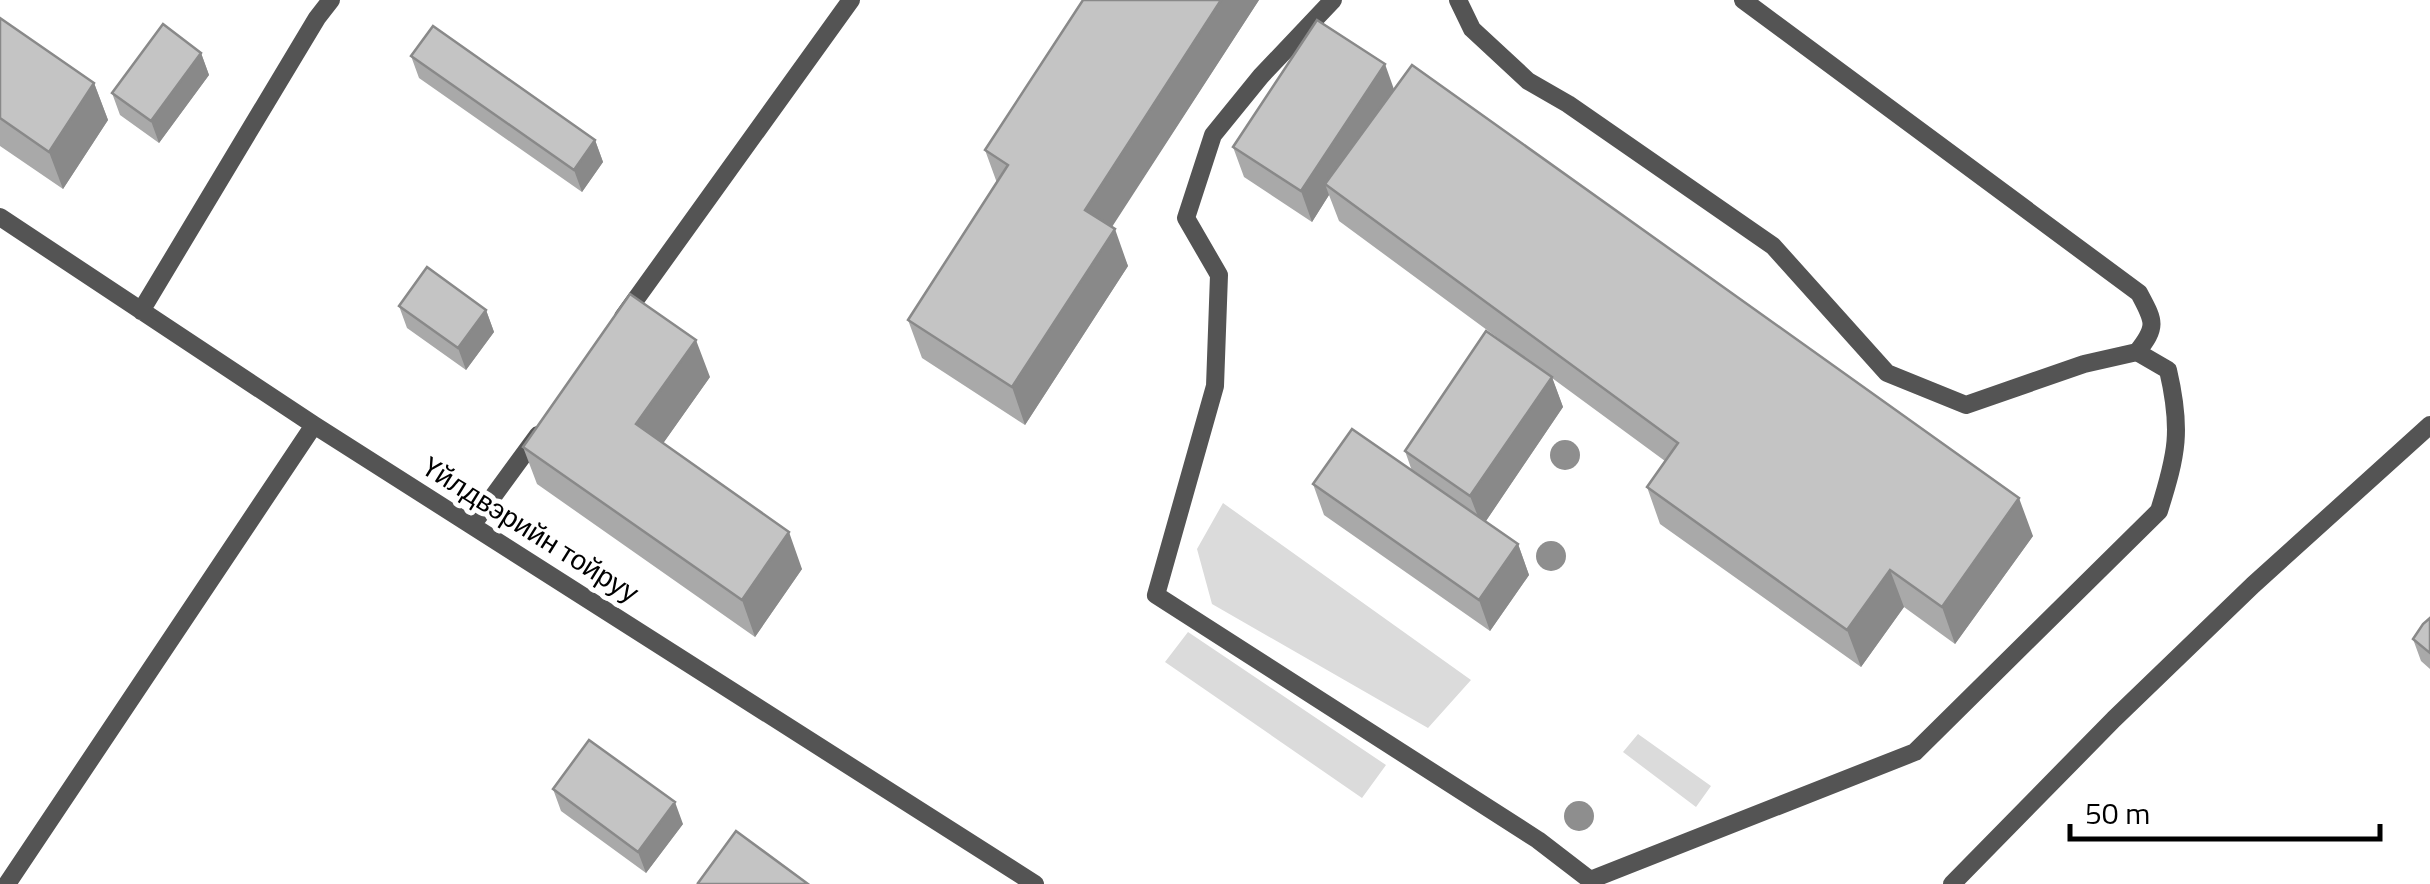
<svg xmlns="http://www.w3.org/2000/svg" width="2430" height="884" viewBox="0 0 2430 884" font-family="'Titillium Web',sans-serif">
  <rect width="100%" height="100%" fill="#fff"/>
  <path fill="#dbdbdb" d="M1223 503 1471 680 1428 728 1212 604 1197 549Z
    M1188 632 1386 765 1362 798 1165 662Z
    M1638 734 1711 786 1696 807 1623 752Z"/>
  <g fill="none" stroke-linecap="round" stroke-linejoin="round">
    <path stroke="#545454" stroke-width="18" d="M1333 0 1261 76 1213 135 1186 218 1219 275 1215 386 1156 595 1538 840 1590 880
      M1458 0 1472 29 1528 81 1568 104 1773 246 1887 373 1966 405 2084 364 2137 352 2168 370C2182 430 2177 454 2159 511L1915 752 1590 880
      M1743 0 2139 293C2154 321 2158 326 2137 352
      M0 217 314 425 1035 884
      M141 311 317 18 331 0
      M623 317 851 0
      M473 524 538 435
      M7 884 314 425
      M1952 884 2114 719 2253 585 2430 425"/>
  </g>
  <g fill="#8e8e8e">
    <circle cx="1565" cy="455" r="15"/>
    <circle cx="1551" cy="556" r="15"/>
    <circle cx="1579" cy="816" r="15"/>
  </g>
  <path fill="#a9a9a9" d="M1083 0H1259L1111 227 1128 266 1025 425 922 358 908 320 997 183 985 150Z
    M0 18 94 83 108 120 63 189 0 146Z
    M201 53 209 75 159 143 120 115 112 93Z
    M411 56 595 140 603 162 582 192 419 78Z
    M1394 90 2033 536 1955 644 1904 607 1861 667 1660 524 1647 487 1665 461 1552 378 1563 407 1485 522 1518 544 1529 575 1490 631 1324 515 1313 484 1412 471 1405 451 1529 361 1339 221 1329 195 1312 222 1244 177 1233 147Z
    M399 306 486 310 494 332 466 370 407 328Z
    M710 377 663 443 802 569 755 637 537 484 523 447Z
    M2430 618V669L2421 661 2413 639Z
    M553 789 683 824 646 873 561 811Z"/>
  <path fill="#898989" d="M1221 0H1259L1099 247 1085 210Z
    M201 53 209 75 159 143 151 121Z
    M1385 64 1396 95 1325 184 1329 195 1312 222 1301 191Z
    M94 83 108 120 63 189 49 152Z
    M595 140 603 162 582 192 574 170Z
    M1115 229 1128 266 1025 425 1012 387Z
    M486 310 494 332 466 370 458 348Z
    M696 340 710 377 650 462 636 424Z
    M1552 377 1563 407 1482 527 1470 496Z
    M2019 498 2033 536 1955 644 1942 607Z
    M789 532 802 569 755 637 742 600Z
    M1518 544 1529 575 1490 631 1479 600Z
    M1890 570 1904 607 1861 667 1847 630Z
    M675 802 683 824 646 873 638 852Z"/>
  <path fill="#c4c4c4" stroke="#898989" stroke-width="2.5" d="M1083 0H1221L1085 210 1115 229 1012 387 908 320 1008 165 985 150Z
    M0 18 94 83 49 152 0 118Z
    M1317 20 1385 64 1301 191 1233 147Z
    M163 24 201 53 151 121 112 93Z
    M433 26 595 140 574 170 411 56Z
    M1412 65 2019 498 1942 607 1890 570 1847 630 1647 487 1678 443 1325 184Z
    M427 267 486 310 458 348 399 306Z
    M630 294 696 340 636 424 789 532 742 600 523 447Z
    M1486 331 1552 377 1470 496 1405 451Z
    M1352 429 1518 544 1479 600 1313 484Z
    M2430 618V653L2413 639 2423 624Z
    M589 740 675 802 638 852 553 789Z
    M736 831 808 884H700L698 883Z"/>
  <g text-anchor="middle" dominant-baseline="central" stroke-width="10" stroke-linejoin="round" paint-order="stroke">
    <g font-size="28" fill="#000" stroke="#fff">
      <text transform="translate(531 529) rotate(32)">Үйлдвэрийн тойруу</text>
    </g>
  </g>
  <path d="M2070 824v15h310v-15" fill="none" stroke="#000000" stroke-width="5"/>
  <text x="2085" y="824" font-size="30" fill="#000000" stroke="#ffffff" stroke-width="8" paint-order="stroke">50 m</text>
</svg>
